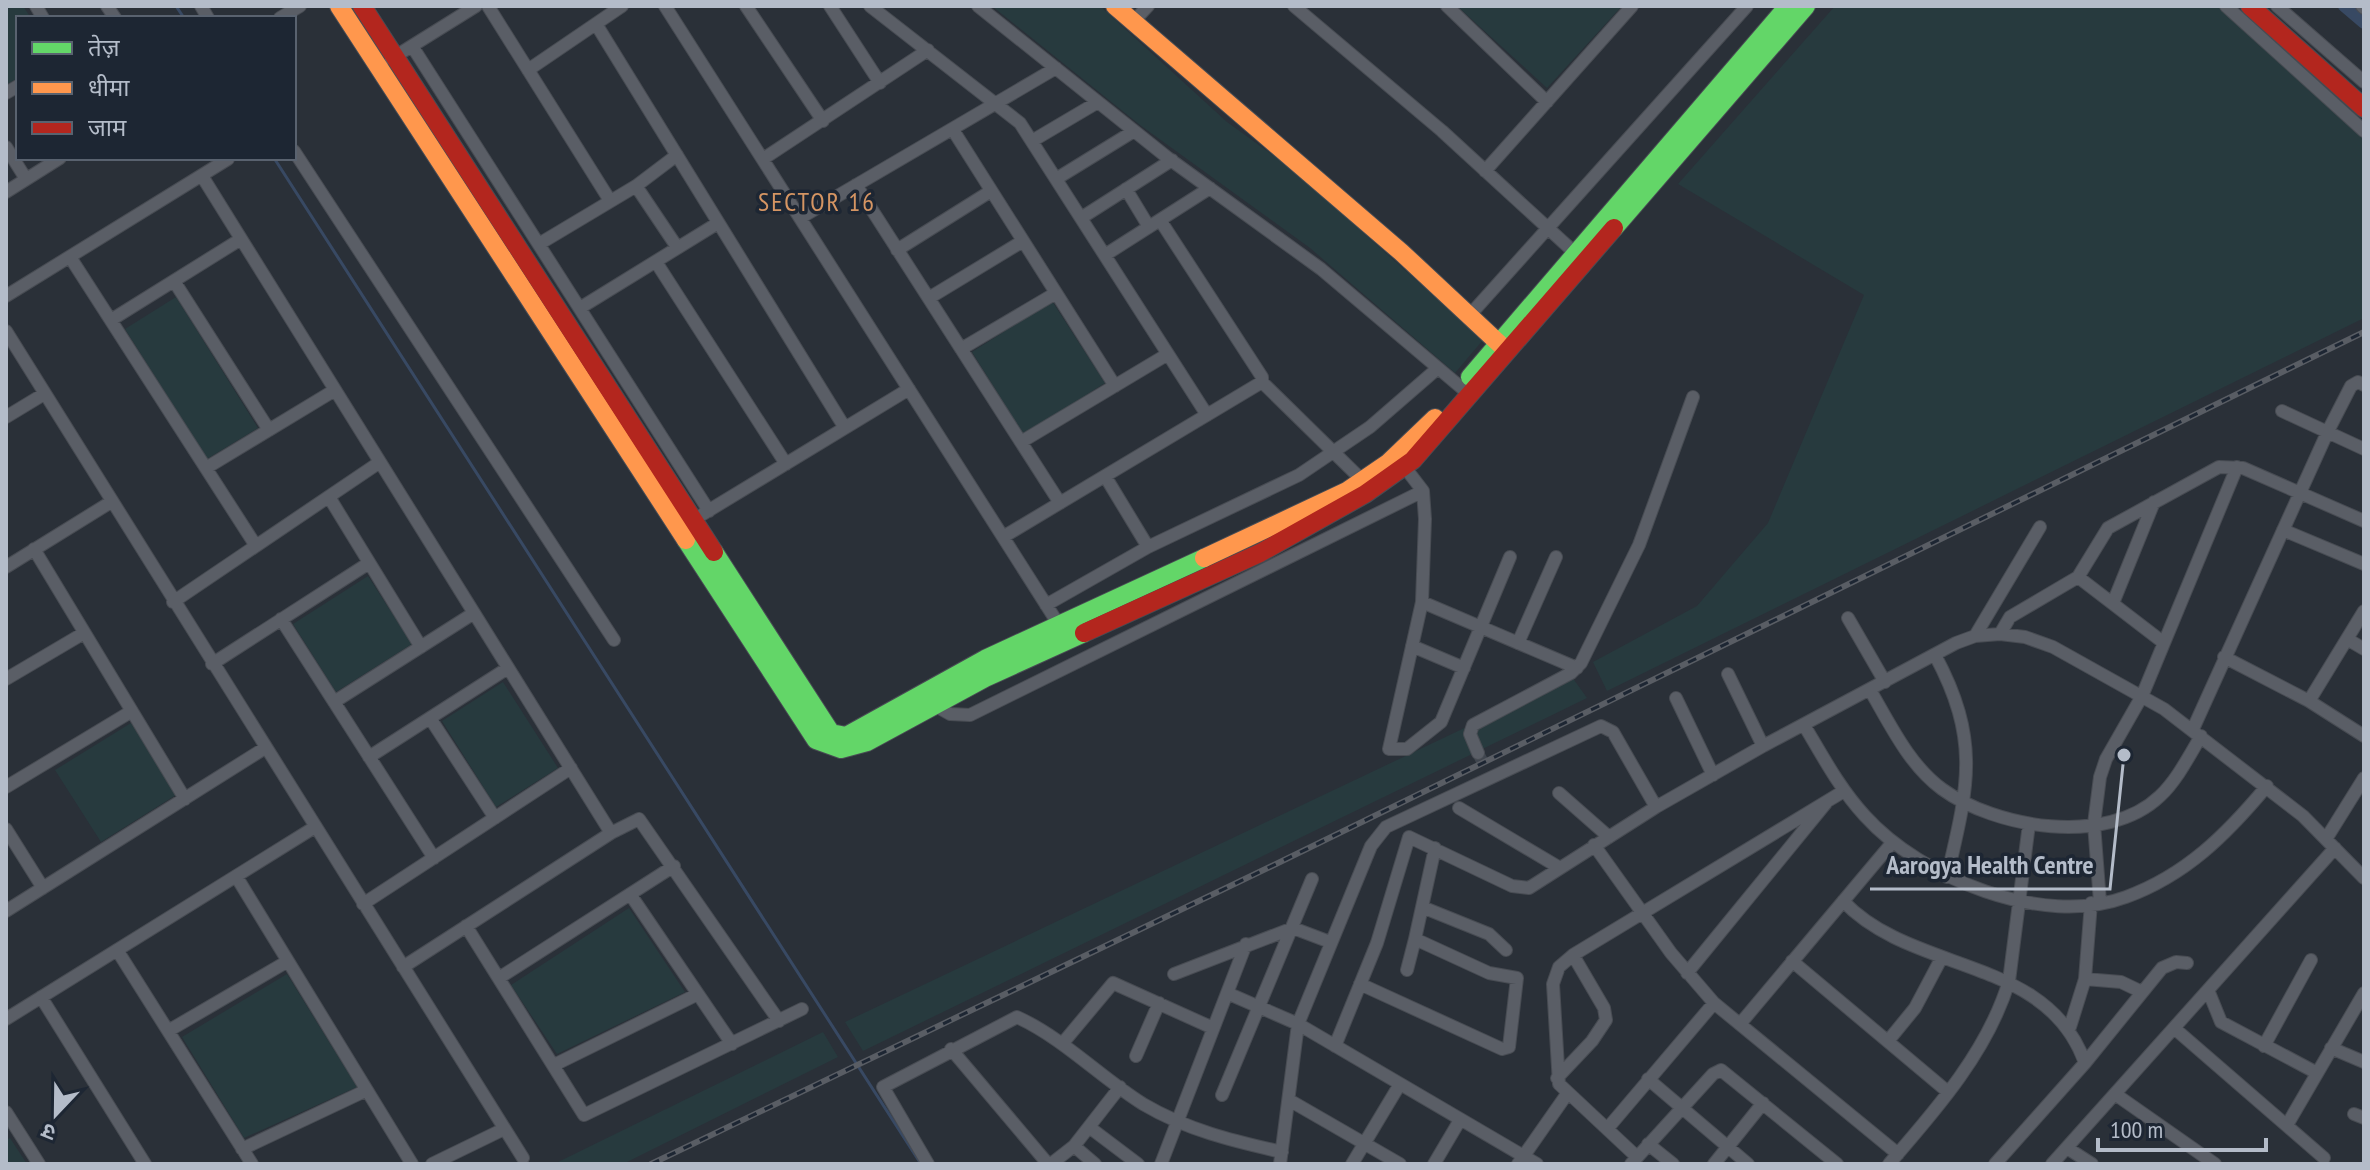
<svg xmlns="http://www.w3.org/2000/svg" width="2370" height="1170" viewBox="0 0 2370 1170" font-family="'PT Sans Narrow','Noto Sans Devanagari',sans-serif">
  <rect width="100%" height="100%" fill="#2a3038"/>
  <path fill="#273a3e" d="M6 6H23L31 18H18V78L6 85Z
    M992 6H1100L1227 122 1292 169 1483 340 1455 373 1310 248 1140 125Z
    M1457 6H1622L1547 88Z
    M1835 6H2226L2364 124V318L1607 691 1593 662 1697 606 1768 523 1864 295 1678 184Z
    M176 297 258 428 207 459 125 329Z
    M1052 301 1105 383 1024 435 972 352Z
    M368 576 412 644 336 692 293 624Z
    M1572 677 1587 698 863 1051 845 1022Z
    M503 682 558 768 496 807 442 721Z
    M131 723 176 795 101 842 55 770Z
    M629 908 685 992 557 1054 511 985Z
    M287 974 357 1087 244 1138 182 1037Z
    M823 1032 838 1057 623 1164H554Z
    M10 1138 27 1164H6V1140Z"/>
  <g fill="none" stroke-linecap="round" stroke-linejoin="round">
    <path stroke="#384963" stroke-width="3" d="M176 6 184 18
      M274 158 921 1164"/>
    <path stroke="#384963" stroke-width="12" d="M2344 6 2364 23"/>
    <path stroke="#3f454e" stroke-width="12" stroke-dasharray="12 6" stroke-linecap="butt" d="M1478 753 1486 769"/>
    <g stroke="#484c53" stroke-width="14">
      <path id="street" d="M36 6 43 18
        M107 6 115 18
        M201 6 208 18
        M488 6 609 199
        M665 6 1059 625
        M746 6 823 121
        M830 6 880 83
        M870 6 1020 123 1207 415
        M978 6 1168 158 1321 269 1470 395
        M1294 6 1442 131 1575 253
        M1447 6 1547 102
        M2226 6 2364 131
        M2277 6 2364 82
        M2362 6 2364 8
        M280 18 300 6
        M1133 22 1148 6
        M596 24 845 428
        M412 46 709 511
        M391 59 476 6
        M528 70 622 6
        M6 93 18 86
        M953 130 1115 386
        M1032 141 1098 102
        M6 147 26 179
        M294 151 614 640
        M763 159 928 50
        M1485 171 1632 6
        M202 176 611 833
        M1056 179 1134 131
        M856 185 1060 503
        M636 186 677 247
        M1126 189 1149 227
        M6 192 60 158
        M800 218 1056 68
        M1081 218 1172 160
        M539 244 636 186 677 155
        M897 250 991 191
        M1105 255 1210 188
        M70 257 256 546
        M656 262 786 464
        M174 281 269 430
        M6 296 228 159
        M929 298 1023 241
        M580 308 718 223
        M1469 316 1747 6
        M111 320 241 239
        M6 331 523 1158
        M961 349 1056 293
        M1262 382 1362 480
        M2282 411 2364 449
        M6 417 44 394
        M1021 442 1168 354
        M1400 461 1423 491 1425 519 1422 602 1389 749H1407L1441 722 1510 557
        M206 468 335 390
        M1105 476 1148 547
        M329 497 421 647
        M703 514 909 389
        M2283 530 2364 564
        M1003 537 1262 382V377L1160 220
        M34 549 185 799
        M6 567 111 502
        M2078 577 2108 528 2219 467 2243 468 2364 521
        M173 602 380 462
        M1422 602 1577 668
        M2113 603 2154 502
        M1046 605 1148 547 1299 475 1370 427 1438 368
        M1848 618 1885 682
        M281 619 434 858
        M2000 634 2010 617 2078 577 2164 643
        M1975 636 2040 527
        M2347 639 2364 649
        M1518 643 1556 557
        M1412 646 1464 668
        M1935 655C1981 741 1968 787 1947 877
        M2224 657 2309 701 2364 736
        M212 664 369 563
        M1728 674 1763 746
        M6 679 84 633
        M1870 690C1890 724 1909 765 1942 789 1995 828 2107 847 2160 796 2177 780 2189 756 2201 736
        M1676 698 1713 775
        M2309 701 2364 611
        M334 702 474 613
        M934 705 950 714 970 715 1423 491
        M430 718 495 818
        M1804 725C1823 757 1840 789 1865 816 1921 878 2043 928 2126 897 2186 875 2226 835 2267 786
        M2193 729 2328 431 2351 386 2358 382 2364 385
        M1478 753 1470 734 1473 725 1571 673 1581 663 1639 545 1693 397
        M369 757 508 668
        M6 787 132 711
        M1559 793 1609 837
        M1459 808 1560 868
        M6 829 43 888
        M2326 839 2364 778
        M1594 845 1671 953 1714 1003 1898 1154
        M236 876 412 1164
        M630 894 732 1044
        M1843 901C1913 975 2047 955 2085 1063
        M2100 902 2094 824 2100 777 2106 759 2142 696 2237 467
        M363 904 571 768
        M1422 907 1489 934 1506 950
        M6 911 265 748
        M466 926 584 1115 802 1009
        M1415 939 1435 848
        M117 950 252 1164
        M1792 961 1948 1092
        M403 967 611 833 639 819 779 1021
        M1687 973 1826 803
        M1174 974 1293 928 1330 942
        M499 978 674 866
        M2085 979 2121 982 2142 992
        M1360 984 1502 1049 1509 1047 1517 978 1489 973 1415 939 1407 970
        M2208 990 2221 1022 2317 1073
        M1227 993 1298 1024 1537 1164
        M41 997 145 1164
        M6 1019 315 827
        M1740 1024 1892 843
        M2070 1027 2085 979 2091 903
        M2174 1028 2324 1158
        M168 1031 288 961
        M1888 1041 1915 1008 1942 957
        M1062 1044 1113 983 1213 1028
        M1335 1046 1377 943 1409 837 1512 886 1529 888 1656 807 1763 746 1956 643 1975 636 2000 634 2025 637 2053 647 2164 709 2303 816 2364 878
        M2264 1046 2311 960
        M2331 1048 2364 1062
        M951 1049 1048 1164
        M1136 1056 1159 1003
        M554 1065 698 994
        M1557 1078 1592 1041 1606 1020 1604 1008 1573 955
        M1648 1079 1748 1164
        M2115 1094 2215 1164
        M1222 1095 1312 879
        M1289 1100 1400 1164
        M6 1112 39 1164
        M2354 1114 2364 1118
        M2287 1125 2364 993
        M1089 1127 1138 1164
        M1607 1129 1714 1003
        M1648 1144 1673 1164
        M1074 1146 1095 1164
        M2067 1148 2092 1164
        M242 1149 367 1090
        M1637 1157 1559 1084 1553 984 1559 967 1573 955 1844 791
        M432 1164 504 1129
        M928 1164 883 1087 1017 1017C1063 1038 1100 1077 1143 1104 1187 1130 1233 1141 1282 1152
        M1051 1164 1074 1146 1120 1087
        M1161 1164 1246 944
        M1280 1164 1298 1024 1371 846 1386 827 1601 726 1613 732 1656 807
        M1352 1164 1400 1084
        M1434 1164 1460 1120
        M1518 1164 1567 1094
        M1631 1164 1713 1074 1721 1070 1837 1164
        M1714 1164 1763 1103
        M1889 1164C1936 1110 1988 1051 2009 981L2029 824
        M1995 1164 2085 1063 2162 968 2176 962 2187 963
        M2052 1164 2335 848"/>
    </g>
    <g stroke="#484c53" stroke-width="20">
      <path id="fast" d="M1614 228 1806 6
        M1470 377 1788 6
        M686 540 816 740 841 749 867 742 985 678 1084 633
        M714 552 831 733 846 736 985 659 1204 558"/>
    </g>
    <g stroke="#484c53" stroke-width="20">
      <path id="slow" d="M339 6 686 540
        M1115 6 1401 252 1506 350
        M1204 558 1347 491 1388 463 1435 418"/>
    </g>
    <g stroke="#484c53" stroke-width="20">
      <path id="jam" d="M362 6 714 552
        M2250 6 2364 108
        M1084 633 1260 553 1365 494 1413 460 1614 228"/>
    </g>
    <use href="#street" stroke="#5a5e66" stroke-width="12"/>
    <use href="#fast" stroke="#63d668" stroke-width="18"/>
    <use href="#slow" stroke="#ff974d" stroke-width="18"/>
    <use href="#jam" stroke="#b3261e" stroke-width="18"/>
    <g stroke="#595d64" stroke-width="6">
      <path id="rail" d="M651 1164 1276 864 2364 332"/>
    </g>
    <use href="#rail" stroke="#1d2633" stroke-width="3" stroke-dasharray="9" stroke-linecap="butt"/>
  </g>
  <g text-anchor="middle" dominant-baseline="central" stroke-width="7" stroke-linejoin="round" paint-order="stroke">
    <g font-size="26" letter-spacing="2" fill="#d59563" stroke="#1d2633">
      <text x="817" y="201">SECTOR 16</text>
    </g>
  </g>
  <path fill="none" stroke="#b4bcc9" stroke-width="3" d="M2124 755L2110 889H1870"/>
  <circle fill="#b4bcc9" stroke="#1d2633" stroke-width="3" cx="2124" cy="755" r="8"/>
  <g font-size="26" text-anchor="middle" font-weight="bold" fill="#b4bcc9" stroke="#1d2633" stroke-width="7" stroke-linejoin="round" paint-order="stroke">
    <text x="1990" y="874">Aarogya Health Centre</text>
  </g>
  <rect width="2370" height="1170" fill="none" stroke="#b4bcc9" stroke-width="16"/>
  <rect x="16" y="16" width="280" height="144" fill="#1d2633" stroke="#59626f" stroke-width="2"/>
  <rect x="32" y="42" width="40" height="12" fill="#63d668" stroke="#59626f" stroke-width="2"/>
  <text x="88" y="56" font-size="24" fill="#b4bcc9">तेज़</text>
  <rect x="32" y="82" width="40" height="12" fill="#ff974d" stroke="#59626f" stroke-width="2"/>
  <text x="88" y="96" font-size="24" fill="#b4bcc9">धीमा</text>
  <rect x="32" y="122" width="40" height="12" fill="#b3261e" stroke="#59626f" stroke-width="2"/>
  <text x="88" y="136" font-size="24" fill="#b4bcc9">जाम</text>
  <g transform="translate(56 1114) rotate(202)" stroke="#1d2633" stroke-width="6" paint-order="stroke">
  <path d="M0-6L14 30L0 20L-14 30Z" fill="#b4bcc9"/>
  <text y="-12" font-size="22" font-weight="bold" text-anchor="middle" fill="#b4bcc9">उ</text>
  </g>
  <path d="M2098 1138v12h168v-12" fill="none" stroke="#b4bcc9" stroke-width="4"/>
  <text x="2110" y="1138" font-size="24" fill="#b4bcc9" stroke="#1d2633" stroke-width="6" paint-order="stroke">100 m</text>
</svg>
